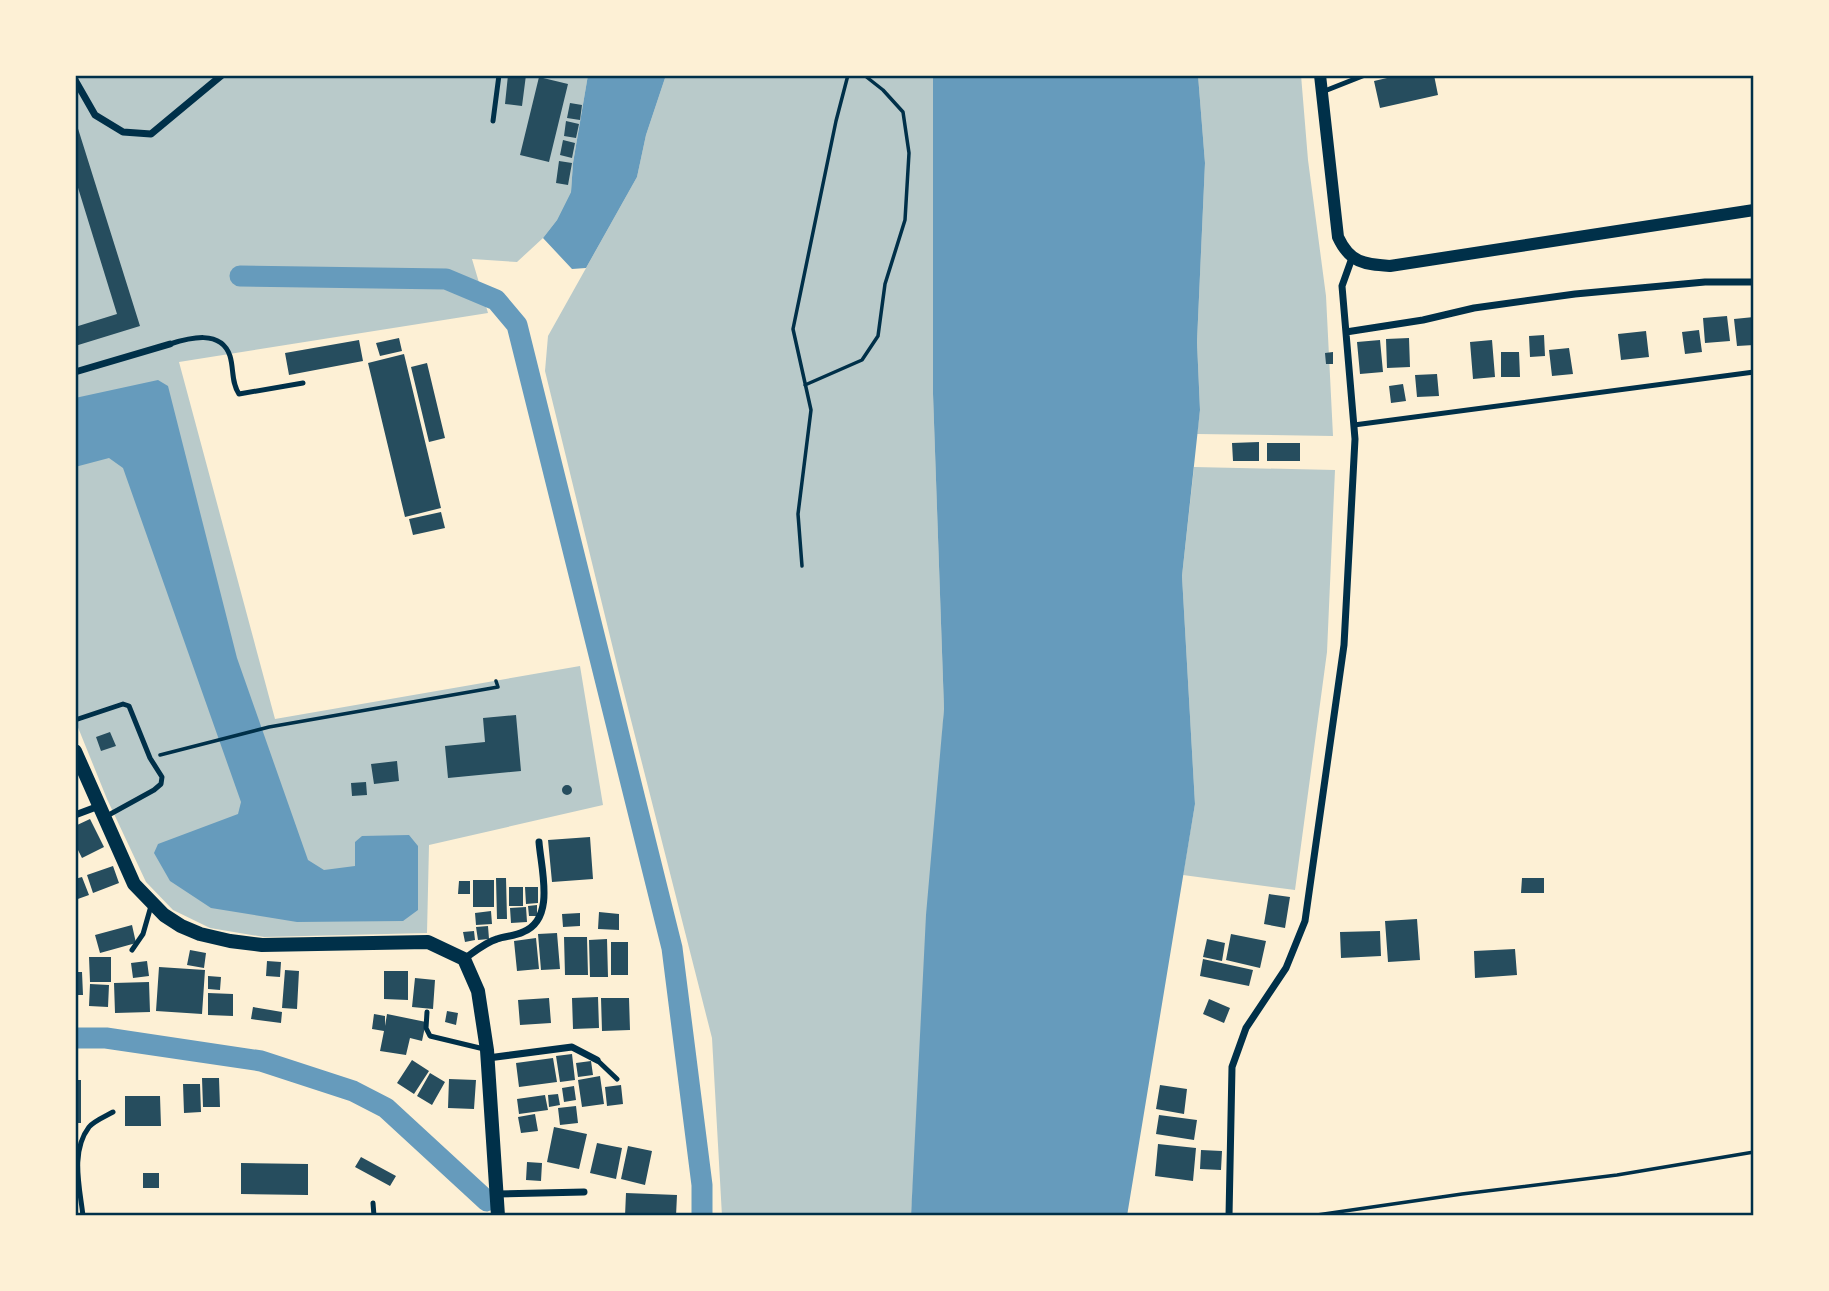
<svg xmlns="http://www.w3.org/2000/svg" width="1829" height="1291" viewBox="0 0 1829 1291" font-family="Overpass,sans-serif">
  <rect width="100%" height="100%" fill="#fdf0d5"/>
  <path fill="#b9caca" d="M588 75 573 163 571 192 557 220 543 238 517 262 472 259 488 313 179 362 275 719 580 666 603 805 429 845 427 933 264 937 210 928 173 910 146 882 107 799 75 720V76Z
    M666 75H933V394L944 709 911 1216H722L712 1038 618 669 545 371 548 336 637 177 646 135Z
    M1198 75H1301L1308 160 1326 296 1333 436 1197 434 1200 410 1197 342 1205 163Z
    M1194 467 1335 470 1327 652 1295 890 1183 875 1195 804 1182 576Z"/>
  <path fill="#669bbc" d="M588 75H666L646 135 637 177 586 268 572 269 543 238 557 220 571 192 573 163Z
    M933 75H1198L1205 163 1197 342 1200 410 1182 576 1195 804 1127 1216H911L926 915 944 709 933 394Z
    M158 380 168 386 237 658 308 860 324 870 355 866V842L362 836 409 835 418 846V910L403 921 297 922 211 908 170 881 154 853 158 844 238 814 241 802 123 468 109 458 75 467V398Z"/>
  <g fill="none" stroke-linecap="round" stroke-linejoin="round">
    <path stroke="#669bbc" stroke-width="21" d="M240 276 446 279 496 300 517 325 672 948 702 1185V1216
      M75 1038H106L261 1061 353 1091 386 1108 487 1201"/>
  </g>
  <path fill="#264d5e" d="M508 75H526L522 106 505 104Z
    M1400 75H1434L1438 95 1380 108 1374 81Z
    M539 77 568 84 549 162 520 155Z
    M570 103 582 105 580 120 567 118Z
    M75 119 140 326 75 346V327L117 314 75 178Z
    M566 121 579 124 576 138 564 136Z
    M563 140 575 143 572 158 560 155Z
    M559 161 572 163 568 185 556 183Z
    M1727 316 1730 341 1705 343 1703 318Z
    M1754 317V345L1737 346 1734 319Z
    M1699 330 1702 352 1685 354 1682 332Z
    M1646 331 1649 357 1621 360 1618 334Z
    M1544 335 1545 356 1530 357 1529 336Z
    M399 338 402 351 380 356 376 343Z
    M1409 338 1410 367 1387 368 1386 339Z
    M359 340 363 361 289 375 285 353Z
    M1380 340 1383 372 1360 374 1357 342Z
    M1492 340 1495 377 1473 379 1470 342Z
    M1569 348 1573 374 1552 376 1549 350Z
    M1333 352V364H1326L1325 353Z
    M1501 352H1519L1520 377H1501Z
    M404 354 441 508 405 517 368 363Z
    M427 363 445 438 429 442 411 367Z
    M1437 374 1439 396 1417 397 1415 375Z
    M1403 384 1406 401 1391 403 1389 386Z
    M1259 442V461H1233L1232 443Z
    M1267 443H1300V461H1267Z
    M441 512 445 528 413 535 409 519Z
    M516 715 521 771 448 778 445 746 485 742 483 718Z
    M110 732 116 746 101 751 96 737Z
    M397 761 399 781 374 784 371 764Z
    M366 782 367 795 352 796 351 783Z
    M562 790a5 5 0 1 1 10 0a5 5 0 1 1-10 0Z
    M90 819 104 847 82 858 75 844V826Z
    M590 837 593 879 552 882 548 840Z
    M113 866 119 883 93 893 87 875Z
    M82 877 89 895 75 900V879Z
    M496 878H506L507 919H497Z
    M1522 878H1544V893H1521Z
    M473 880H494V907H473Z
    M459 881H470V894H458Z
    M509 887H523V906H509Z
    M525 887H538V903L526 904Z
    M1269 894 1290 897 1285 928 1264 924Z
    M537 905V916H529L528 906Z
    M526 907 527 922 511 923 510 908Z
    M491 911 492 924 476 925 475 913Z
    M599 912 619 914V930L598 929Z
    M580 913V926L563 927 562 914Z
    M1417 919 1420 960 1388 962 1385 921Z
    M132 925 136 943 100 953 95 935Z
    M488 926 489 939 478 940 476 927Z
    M474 931 475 940 465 942 463 932Z
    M1380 931 1381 956 1341 958 1340 932Z
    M557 933 560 969 541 970 538 934Z
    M1231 934 1266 941 1260 968 1226 960Z
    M564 937H587L588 975H565Z
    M536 938 539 969 517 971 514 941Z
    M607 939 608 977H590L589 940Z
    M1207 939 1225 943 1222 961 1203 957Z
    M611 942H628V975H611Z
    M1515 949 1517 975 1475 978 1474 951Z
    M190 950 206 953 204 968 187 965Z
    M89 957H111V982H90Z
    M1203 959 1253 970 1249 986 1200 976Z
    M147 961 149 976 133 978 131 963Z
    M267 961 281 962 280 977 266 976Z
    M159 967 205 970 202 1014 156 1011Z
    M285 970 299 971 297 1009 282 1008Z
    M384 971H408V1000L384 999Z
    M75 972H82L83 995H75Z
    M208 976 221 977 220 990 208 989Z
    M415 978 435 980 433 1009 412 1007Z
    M149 982 150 1012 115 1013 114 983Z
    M90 984 109 985 108 1007 89 1006Z
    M208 993 233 994V1016L208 1015Z
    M598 997 599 1028 573 1029 572 998Z
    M549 998 551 1023 520 1025 518 1000Z
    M601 998H629L630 1030 602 1031Z
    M1209 999 1230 1008 1224 1023 1203 1014Z
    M253 1007 282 1012 281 1023 251 1019Z
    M447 1011 458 1013 456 1025 445 1022Z
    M374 1014 385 1016V1026L387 1014 426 1022 422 1041 410 1038 406 1055 380 1051 384 1031 372 1029Z
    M572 1054 575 1080 560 1082 556 1056Z
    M553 1058 557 1082 519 1087 516 1063Z
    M412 1060 429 1071 414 1094 397 1083Z
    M591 1061 593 1075 578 1077 576 1063Z
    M430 1073 445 1082 432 1105 417 1096Z
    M600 1076 604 1104 582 1107 578 1080Z
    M202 1078H219L220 1107H203Z
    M449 1079 476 1080 474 1109 448 1108Z
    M75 1080H81V1123H75Z
    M183 1084H200L201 1112 184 1113Z
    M621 1085 623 1104 607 1106 605 1087Z
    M1160 1085 1187 1089 1184 1114 1156 1109Z
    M574 1086 576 1100 564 1102 562 1088Z
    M558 1094 560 1105 549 1107 548 1095Z
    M545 1095 548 1110 519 1114 517 1099Z
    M125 1096H160L161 1126H125Z
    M576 1106 578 1123 560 1125 558 1108Z
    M535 1114 538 1131 521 1133 518 1117Z
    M1159 1115 1197 1120 1194 1140 1156 1134Z
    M554 1127 587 1134 579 1169 547 1162Z
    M597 1143 622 1148 616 1179 590 1173Z
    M1158 1144 1196 1148 1193 1181 1155 1176Z
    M628 1146 652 1151 645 1185 621 1179Z
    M1201 1150 1222 1151 1221 1170 1200 1169Z
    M361 1157 396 1176 390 1186 355 1167Z
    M527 1162 542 1163 541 1181 526 1180Z
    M241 1163 308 1164V1195L241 1194Z
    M143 1173H159V1188H143Z
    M626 1193 677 1195 676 1216H625Z"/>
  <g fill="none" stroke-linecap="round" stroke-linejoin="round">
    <path stroke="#003049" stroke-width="3.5" d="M805 385 862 360 878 336 885 284 905 220 909 153 903 112 883 90 864 75
      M802 566 798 514 811 410 793 329 836 121 848 75
      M160 755 269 727 498 687 496 681
      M1310 1216 1462 1194 1617 1175 1754 1152"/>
    <path stroke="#003049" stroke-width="5" d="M1322 92 1365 75
      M493 121 499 75
      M170 344C189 338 221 329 230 356 234 369 231 382 239 394L303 383
      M1354 425 1754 372
      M75 720 123 704 129 706 150 758 162 777 161 784 154 790 105 817
      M132 950 143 934 151 906
      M427 1012 426 1028 430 1036 484 1049
      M597 1060 617 1079
      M373 1203 374 1216
      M83 1216C80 1188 70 1152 89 1127 94 1121 106 1116 113 1112"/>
    <path stroke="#003049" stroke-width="7" d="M75 80 95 115 123 132 151 134 222 75
      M1346 332 1423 320 1474 308 1575 294 1705 282H1754
      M75 372 170 344
      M75 815 99 806
      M464 959C474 952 486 942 497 939 505 936 515 936 523 932 556 919 541 869 539 842
      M488 1058 572 1047 597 1060
      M497 1194 584 1192
      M1229 1216 1232 1067 1246 1028 1286 968 1305 921 1344 645 1355 439 1342 286 1352 258"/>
    <path stroke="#003049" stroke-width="12" d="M1320 75 1338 237C1350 263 1364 264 1390 266L1754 210"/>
    <path stroke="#003049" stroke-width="14" d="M75 751 134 884 164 915 181 926 200 934 230 941 262 945 428 942 464 959 478 991 487 1050 498 1216"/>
  </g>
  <rect width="1829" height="1291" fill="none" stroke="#fdf0d5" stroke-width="154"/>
  <rect x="77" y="77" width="1675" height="1137" fill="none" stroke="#003049" stroke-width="2.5"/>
</svg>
